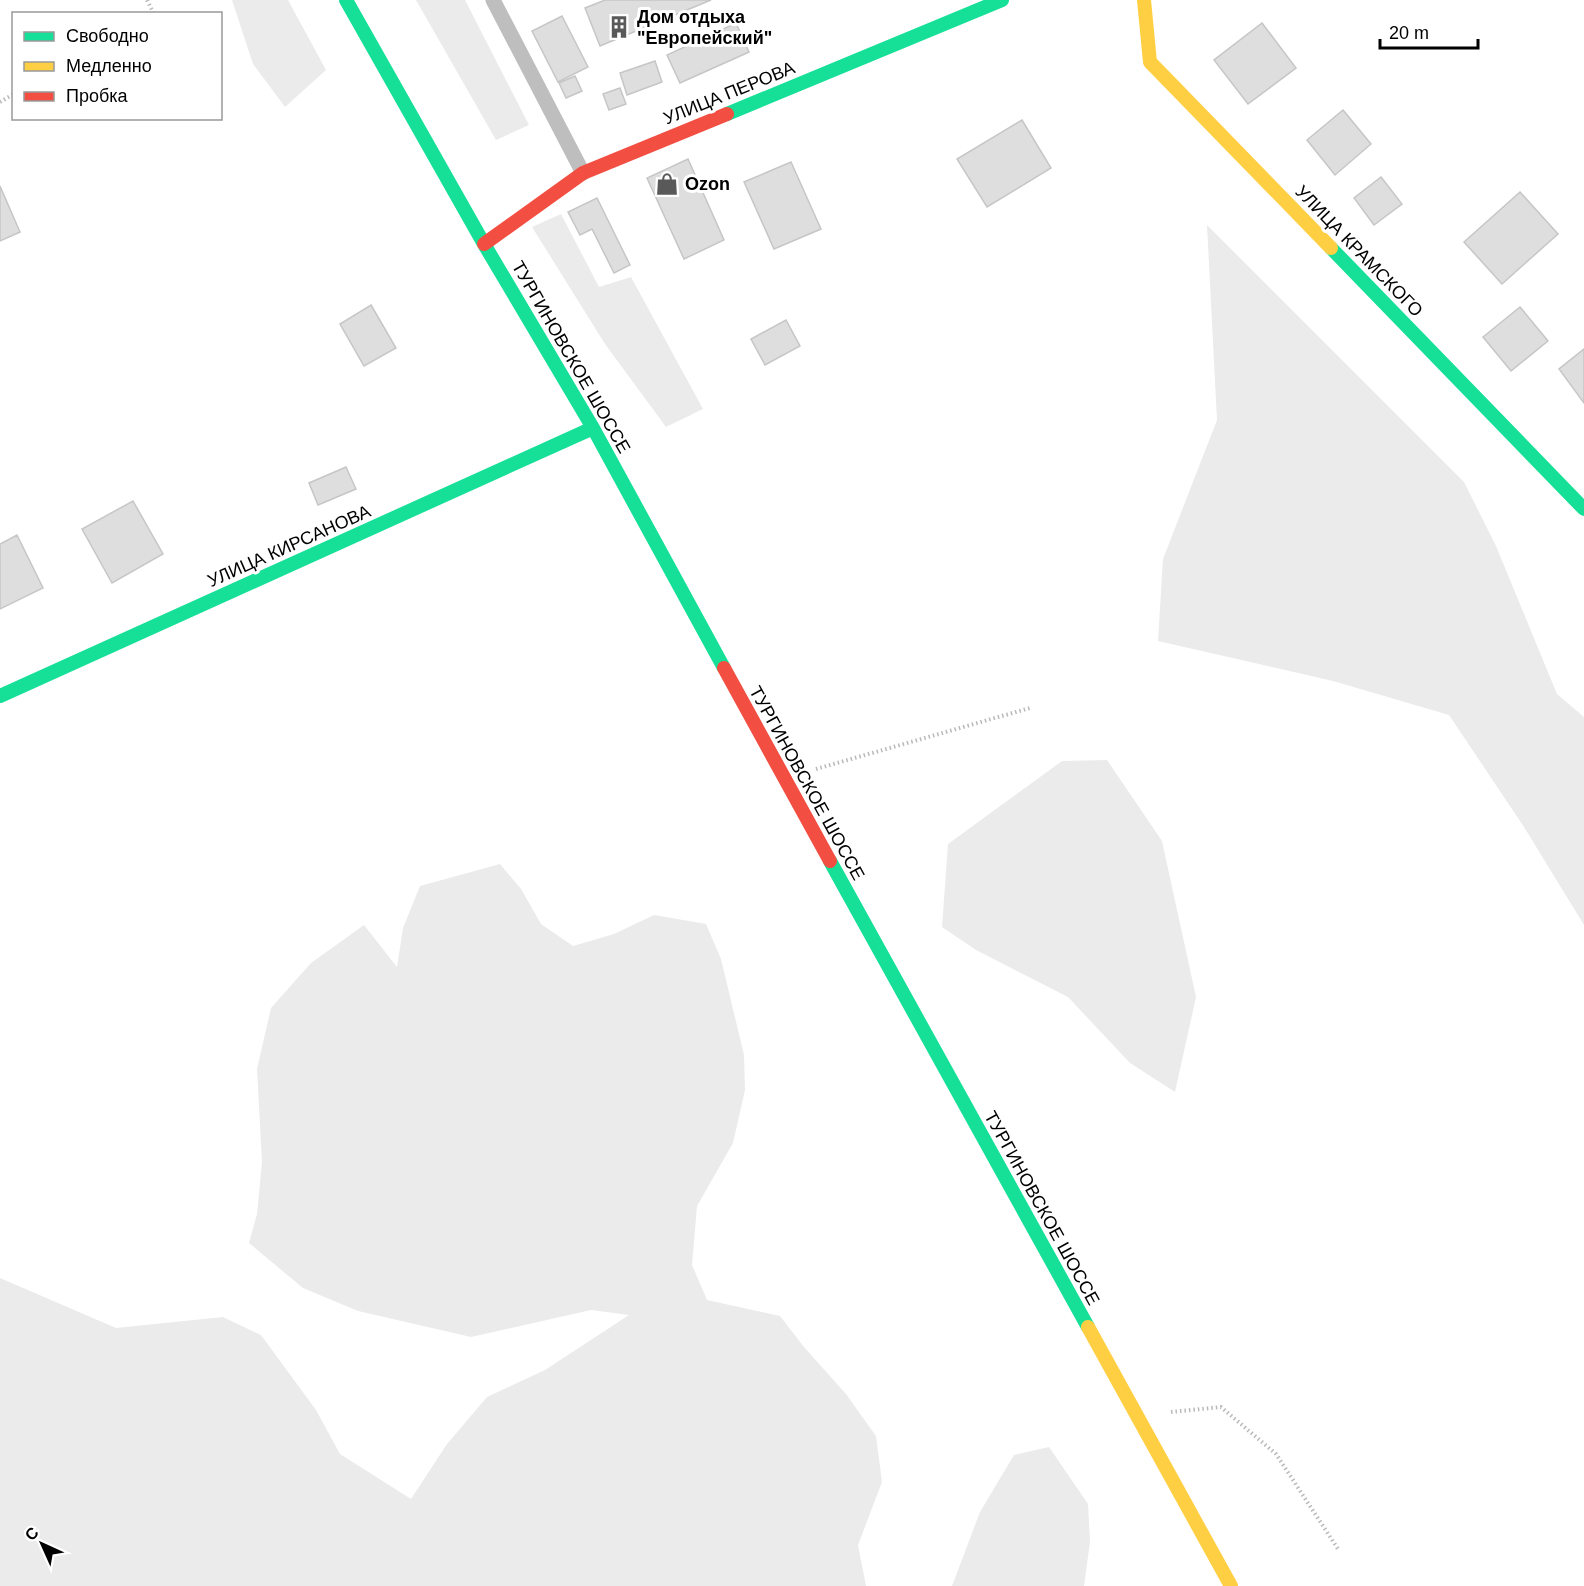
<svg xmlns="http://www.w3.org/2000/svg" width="1584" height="1586" viewBox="0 0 1584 1586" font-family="Helvetica,sans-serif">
  <rect width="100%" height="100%" fill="#fff"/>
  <path fill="#ebebeb" d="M232 0H288L326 70 285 107 253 64Z
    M416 0H465L529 125 496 140Z
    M561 214 599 287 631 277 703 409 666 427 605 344 532 227Z
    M1207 225 1464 482 1496 546 1557 694 1584 717V925L1524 827 1449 715 1333 681 1158 641 1163 559 1217 420Z
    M1107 760 1162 841 1196 997 1175 1092 1130 1063 1068 997 976 950 942 927 948 844 1062 761Z
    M500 864 521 889 541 924 573 946 614 934 654 915 706 924 721 959 744 1055 745 1090 733 1143 697 1206 692 1265 707 1300 780 1316 804 1347 846 1394 876 1436 882 1482 858 1545 866 1586H0V1278L116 1328 223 1317 261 1335 316 1410 340 1454 411 1499 447 1444 487 1397 545 1370 629 1315 591 1310 471 1337 358 1311 303 1288 249 1243 257 1214 262 1162 257 1069 271 1008 311 963 364 925 397 967 403 928 420 886Z
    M1049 1447 1088 1504 1090 1542 1084 1586H952L980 1512 1014 1455Z"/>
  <path fill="#dedede" stroke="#c6c6c6" stroke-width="1.5" d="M605 0H711L600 46 585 8Z
    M562 16 588 67 558 82 532 31Z
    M736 23 749 52 680 83 667 55Z
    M1262 23 1296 68 1248 104 1214 60Z
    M655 61 662 82 627 95 620 73Z
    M575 76 582 91 566 98 559 83Z
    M620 88 626 104 609 110 603 94Z
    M1343 110 1371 144 1335 175 1307 140Z
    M1022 120 1051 168 987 207 957 159Z
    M688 159 724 240 684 259 647 178Z
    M791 162 821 229 774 249 744 182Z
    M1381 177 1402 204 1374 225 1354 198Z
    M0 186 20 232 0 241Z
    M1520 192 1558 234 1502 284 1464 242Z
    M597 198 630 265 614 273 592 229 580 235 568 212Z
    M371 305 396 348 364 366 340 324Z
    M1520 307 1548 341 1511 371 1483 337Z
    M786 320 800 346 765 365 751 339Z
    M1584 349V403L1559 369Z
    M346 467 356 489 318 505 309 483Z
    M133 501 163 554 112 583 82 529Z
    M17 535 43 588 0 609V544Z"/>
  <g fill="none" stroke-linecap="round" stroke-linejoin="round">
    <path stroke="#b9b9b9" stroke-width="4" stroke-dasharray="1.5 3" stroke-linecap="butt" d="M147 0 154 14
      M0 102 14 94
      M816 769 1030 708
      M1171 1412 1221 1407 1276 1454 1338 1549"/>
    <path stroke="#bebebe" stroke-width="15" d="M493 0 583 173"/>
    <path stroke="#16e098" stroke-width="14" d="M346 0 484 244 593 428 724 668
      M727 114 1002 0
      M1331 248 1584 509
      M0 696 593 428
      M830 861 1088 1327"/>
    <path stroke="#ffcf43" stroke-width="14" d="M1144 0 1150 62 1331 248
      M1088 1327 1231 1586"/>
    <path stroke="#f24e42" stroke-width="14" d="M484 244 583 173 727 114
      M724 668 830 861"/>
  </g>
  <defs>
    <g id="building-bare" transform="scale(1.8)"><path d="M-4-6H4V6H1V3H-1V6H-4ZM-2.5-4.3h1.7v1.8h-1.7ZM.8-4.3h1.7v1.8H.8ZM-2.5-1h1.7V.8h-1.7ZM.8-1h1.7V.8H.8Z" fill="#595959" stroke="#fff" stroke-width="2.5" paint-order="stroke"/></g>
    <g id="shop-bare" transform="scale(1.8)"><path d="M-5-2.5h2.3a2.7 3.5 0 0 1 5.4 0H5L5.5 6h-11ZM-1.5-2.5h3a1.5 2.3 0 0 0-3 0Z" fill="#595959" stroke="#fff" stroke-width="2.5" paint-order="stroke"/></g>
  </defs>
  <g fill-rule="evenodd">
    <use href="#building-bare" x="619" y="27"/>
    <use href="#shop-bare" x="667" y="184"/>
  </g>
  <g text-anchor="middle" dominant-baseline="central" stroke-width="6" stroke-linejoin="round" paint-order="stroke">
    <g font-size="18" font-weight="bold" fill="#000" stroke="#fff" text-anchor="start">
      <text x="637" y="17">Дом отдыха<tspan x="637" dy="21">"Европейский"</tspan></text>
      <text x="685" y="184">Ozon</text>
    </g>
    <g font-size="18" fill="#000" stroke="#fff">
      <text transform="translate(729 93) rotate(-22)">УЛИЦА ПЕРОВА</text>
      <text transform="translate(1359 251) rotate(46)">УЛИЦА КРАМСКОГО</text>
      <text transform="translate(571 357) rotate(60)">ТУРГИНОВСКОЕ ШОССЕ</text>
      <text transform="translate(289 546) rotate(-24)">УЛИЦА КИРСАНОВА</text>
      <text transform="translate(807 783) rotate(61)">ТУРГИНОВСКОЕ ШОССЕ</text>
      <text transform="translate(1042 1208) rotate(61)">ТУРГИНОВСКОЕ ШОССЕ</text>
    </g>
  </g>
  <rect x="12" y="12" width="210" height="108" fill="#ffffff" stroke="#999999" stroke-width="1.5"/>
  <rect x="24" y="32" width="30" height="9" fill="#16e098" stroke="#999999" stroke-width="1.5"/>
  <text x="66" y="42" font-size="18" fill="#000000">Свободно</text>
  <rect x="24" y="62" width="30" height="9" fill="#ffcf43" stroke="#999999" stroke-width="1.5"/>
  <text x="66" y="72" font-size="18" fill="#000000">Медленно</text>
  <rect x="24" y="92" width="30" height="9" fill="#f24e42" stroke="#999999" stroke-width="1.5"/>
  <text x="66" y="102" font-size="18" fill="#000000">Пробка</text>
  <g transform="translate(42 1544) rotate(315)" stroke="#ffffff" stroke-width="4.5" paint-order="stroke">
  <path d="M0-4.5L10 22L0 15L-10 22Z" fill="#000000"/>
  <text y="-9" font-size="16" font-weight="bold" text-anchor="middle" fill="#000000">С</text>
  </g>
  <path d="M1380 39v9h98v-9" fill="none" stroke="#000000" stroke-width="3"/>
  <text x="1389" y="39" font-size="18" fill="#000000" stroke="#ffffff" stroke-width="4.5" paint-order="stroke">20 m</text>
</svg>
